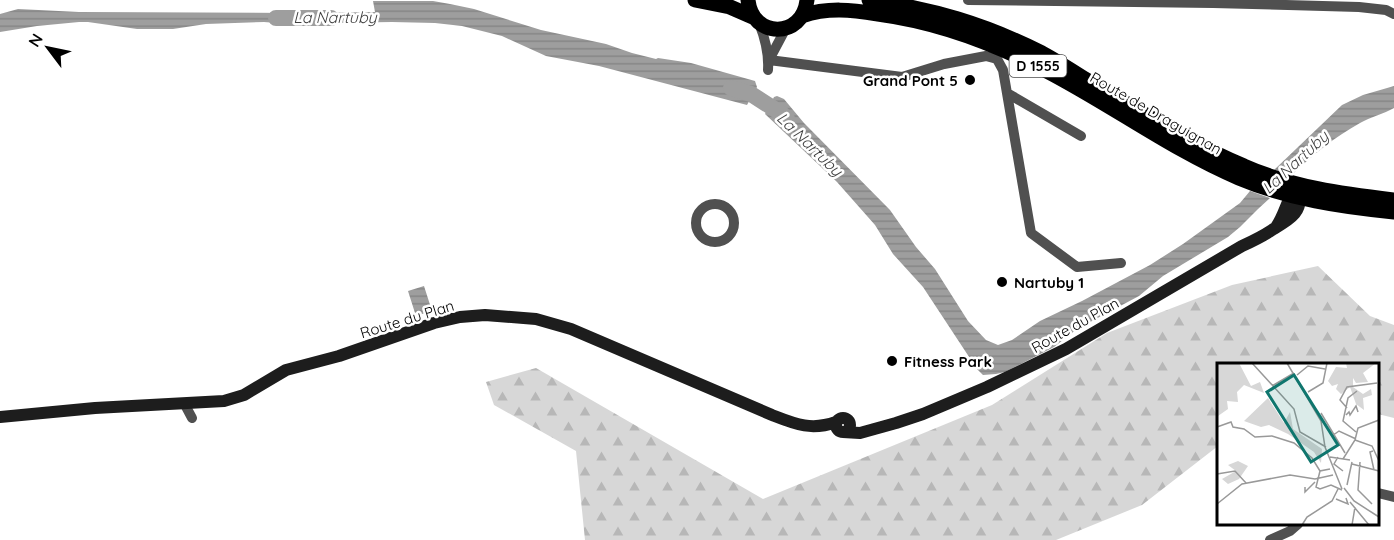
<svg xmlns="http://www.w3.org/2000/svg" width="1394" height="540" viewBox="0 0 1394 540" font-family="Quicksand,sans-serif">
  <defs>
    <pattern id="forest-firs" width="22" height="20" patternUnits="userSpaceOnUse" patternTransform="scale(1.5)"><rect width="22" height="20" fill="#d7d7d7"/><path d="M5 1l3.5 6h-7zM16 11l3.5 6h-7z" fill="#b7b7b7"/></pattern>
    <pattern id="water-rules" width="6" height="5" patternUnits="userSpaceOnUse" patternTransform="scale(1.5)"><rect width="6" height="5" fill="#9e9e9e"/><path d="M0 2.5h6" fill="none" stroke="#868686"/></pattern>
  </defs>
  <rect width="100%" height="100%" fill="#fff"/>
  <path fill="url(#forest-firs)" d="M1318 266 1370 316 1394 325V418L1378 414V364H1218V446L1142 505 1056 540H585L576 451 494 405 486 382 536 368 763 499 992 405 1107 333 1232 285Z"/>
  <path fill="url(#water-rules)" d="M373 1H433L450 4 474 9 541 30 606 44 632 53 656 59 658 58 691 63 755 81 757 87 747 105 599 66 546 56 502 36 462 26 435 23 392 22 329 23 316 25 306 13 375 12Z
    M18 9 79 12 294 13 303 23 289 24 264 22 206 24 173 29H137L88 22H79L37 26 0 32V14Z
    M1394 86V108C1384 114 1370 117 1360 123 1335 137 1312 155 1292 175L1274 170 1342 105 1363 95Z
    M777 96 784 99 804 123 890 210 916 247 935 269 968 321 986 340 998 345 1012 340 1040 321 1082 301 1150 265 1183 244 1240 203 1250 191 1270 198 1258 209 1240 227 1228 237 1163 276 1139 296 1077 329 1054 347 1005 372 996 374 983 375 977 369 923 287 893 254 875 225 837 182 765 114 774 97Z
    M424 286 432 311 419 315 415 313 408 291Z"/>
  <g fill="none" stroke-linecap="round" stroke-linejoin="round">
    <path stroke="#9e9e9e" stroke-width="16" d="M276 18H331
      M731 88 751 94 782 114 787 119"/>
    <path stroke="#505050" stroke-width="10" d="M968 0 1213 3 1359 7 1386 10 1394 14
      M759 23C765 38 769 54 768 70
      M769 60 902 77 944 64 986 56 997 59 1003 70 1031 233 1077 267 1121 263
      M769 60 786 28
      M1007 93 1081 136
      M696 223a19 19 0 1 1 38 0a19 19 0 1 1-38 0Z
      M184 403 192 418
      M1378 493 1394 497
      M1270 540 1290 531 1298 524"/>
    <path stroke="#1d1d1d" stroke-width="12" d="M1276 227C1284 216 1286 203 1293 192L1296 191
      M0 417 95 408 224 401 244 395 286 370 339 356 434 323 460 317 485 315 536 319 571 329 772 415C795 424 811 431 836 422
      M836 425a7 7 0 1 1 14 0a7 7 0 1 1-14 0Z
      M843 432 860 433 896 423 923 414 987 387 1066 349 1242 246C1253 241 1263 236 1272 230 1289 220 1305 212 1298 190"/>
    <path stroke="#000" stroke-width="15" d="M695 0 730 7 753 17
      M748 0C752 39 803 39 807 0
      M869 0C933 9 984 24 1042 53 1057 61 1071 70 1085 79 1137 109 1188 143 1244 166 1291 187 1343 194 1394 200
      M802 16C828 7 852 10 878 14 938 22 992 42 1045 70 1111 104 1171 149 1239 178 1289 199 1341 207 1394 212"/>
  </g>
  <g fill="#000" stroke="#fff" stroke-width="2">
    <circle cx="970" cy="80" r="6"/>
    <circle cx="1002" cy="282" r="6"/>
    <circle cx="892" cy="361" r="6"/>
  </g>
  <g text-anchor="middle" dominant-baseline="central" stroke-width="5" stroke-linejoin="round" paint-order="stroke">
    <rect fill="#fff" stroke="#4c4c4c" stroke-width="1.5" x="1009.5" y="55" width="57" height="22" rx="4.5"/>
    <g font-size="14" font-weight="bold" fill="#000">
      <text x="1038" y="66">D 1555</text>
    </g>
    <g font-size="15" font-weight="bold" fill="#000" stroke="#fff" text-anchor="start">
      <text x="958" y="80" text-anchor="end">Grand Pont 5</text>
      <text x="1014" y="282">Nartuby 1</text>
      <text x="904" y="361">Fitness Park</text>
    </g>
    <g font-size="15" fill="#000" stroke="#fff">
      <text transform="translate(1156 113) rotate(30)">Route de Draguignan</text>
      <text transform="translate(407 319) rotate(-17)">Route du Plan</text>
      <text transform="translate(1075 325) rotate(-29)">Route du Plan</text>
    </g>
    <g font-size="16" font-style="italic" fill="#3f3f3f" stroke="#fff">
      <text x="335" y="17">La Nartuby</text>
      <text transform="translate(810 144) rotate(44)">La Nartuby</text>
      <text transform="translate(1295 162) rotate(-43)">La Nartuby</text>
    </g>
  </g>
  <g transform="translate(1217 363)">
    <rect width="162" height="162" fill="#fff"/>
    <path d="M21 98 31 103 22 116 11 121 5 116 19 108 11 102Z" fill="#d7d7d7"/>
    <path d="M0 0H22L34 23 43 19 47 30 27 22 20 29 21 39 10 38 11 46 1 53ZM129 0H159L146 10 151 19 139 20 136 15V24L146 31 154 26 155 32 146 35 147 47 139 41 133 24 124 31 119 26 121 21 115 23 111 18 119 4 130 5ZM51 35 67 60 73 49 76 66 105 86 104 100 97 89 71 71 52 62 44 64 27 58Z" fill="#d7d7d7"/>
    <path fill="none" stroke="#999" stroke-width="1.5" d="M35 0 77 46 83 69 109 84M70 0 104 58 108 84 125 126M80 12 91 3 108 6M55 23 77 10M91 29 106 20 110 0M130 45 123 37 130 24 160 20M104 50 128 90M129 52 132 49 133 52 139 43 141 49M0 64 14 59 16 64 27 66 38 74 55 73 77 80 95 95 103 108M139 69 126 58 131 35 140 28M115 73 122 68 139 76M138 77 155 83 162 98M156 88 153 89 157 107M113 94 133 97M121 94 117 101 126 108M126 96 138 77 141 65 162 57M143 99 141 127 155 141M135 101 162 108M113 106 103 108 99 124 103 126 114 122 125 127M0 111 18 108 29 120M130 122 135 99M88 124V129L98 119M127 125 137 138 162 154M119 136 131 141 129 135M133 139 152 162M0 141 25 121 73 112 98 116 116 112M85 162 90 154 115 138 121 126M135 162 138 144"/>
    <path fill="#0f766e" fill-opacity="0.15" stroke="#0f766e" stroke-width="3" d="M77 12 121 82 94 99 50 29Z"/>
    <rect width="162" height="162" fill="none" stroke="#000" stroke-width="3"/>
  </g>
  <g transform="translate(48 48) rotate(302)" stroke="#ffffff" stroke-width="4.5" paint-order="stroke">
  <path d="M0-4.5L10 22L0 15L-10 22Z" fill="#000000"/>
  <text y="-9" font-size="16" font-weight="bold" text-anchor="middle" fill="#000000">N</text>
  </g>
</svg>
